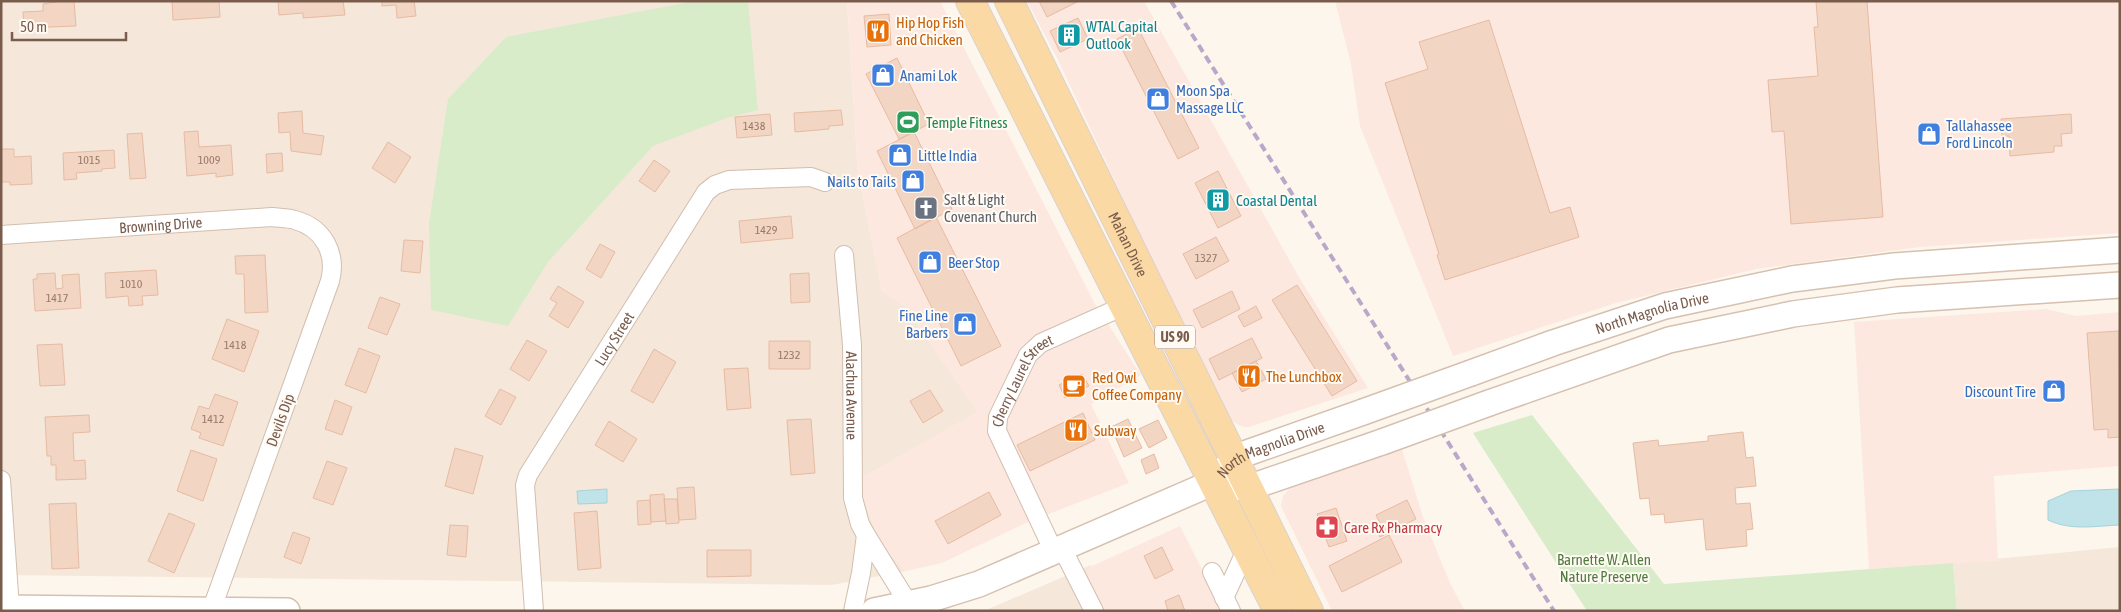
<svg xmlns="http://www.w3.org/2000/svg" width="2121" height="612" viewBox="0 0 2121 612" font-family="'Asap Condensed',sans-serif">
  <rect width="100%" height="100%" fill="#fdf6ec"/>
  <path fill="#f5e8da" d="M1 1H847L858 173 882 291 905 306 978 412 858 480 880 544 906 571 832 585 1 575Z
    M2120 547V611H1957L1953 563Z
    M1093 564 1090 567 1105 611H984Z"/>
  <path fill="#fde8e0" d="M847 1H940L1095 304 1141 375 1091 404 1129 483 1028 522 942 563 906 571 880 544 858 480 977 412 905 306 882 292 858 173Z
    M1027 1H1144L1300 279 1368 388 1249 427H1243L1232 421 1155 266 1059 62Z
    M1335 1H2120V233L1920 247 1756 269 1616 303 1453 356 1360 126 1351 64Z
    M2046 309 2076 316 2120 312V466L1994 476 1998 561 1869 569 1854 322Z
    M1402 449 1423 517 1450 583 1465 611H1332L1281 506 1283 496 1290 488Z
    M1180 526 1223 611H1105L1088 576 1090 567Z"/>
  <path fill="#d8ecc9" d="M695 1H748L758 110 727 118 653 146 548 262 508 326 431 310 429 223 448 99 506 37Z
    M1532 415 1664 584 1953 563 1957 611H1587L1473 433Z"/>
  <path fill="#bfe3e8" stroke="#a5d3da" d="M607 489V503L578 504 577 491Z
    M2120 489V525C2095 526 2071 531 2048 520V501L2071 491Z"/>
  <path fill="#f3d5c3" stroke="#e6bba3" d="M61 1H74L76 26 24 28 23 12 43 11V4Z
    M172 1H219L220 17 173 20Z
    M278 1H343L345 15 303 18V13L279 15Z
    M382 1H414L416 16 397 18 396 5 382 6Z
    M1039 1H1079L1047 17Z
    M1816 1H1867L1883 217 1791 224 1784 131 1772 132 1768 80 1818 76 1814 27H1818Z
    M889 14 891 45 867 47 864 16Z
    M1078 18 1088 39 1060 52 1050 31Z
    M1489 20 1550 213 1570 207 1579 237 1445 280 1437 255 1439 254 1385 83 1428 69 1419 42Z
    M1138 28 1199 148 1178 159 1117 39Z
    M897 58 929 124 899 139 866 74Z
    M841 110 843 125 829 126V129L795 132 794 113Z
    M302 111 303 133 324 136 321 155 291 151 290 132 279 133 278 113Z
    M770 114 772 135 737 138 735 117Z
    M2071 114 2072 133 2061 134 2062 146H2054V152L2010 156 2009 136H2002L2001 119Z
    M198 131 199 147 231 145 233 175 216 177V173L187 176 184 132Z
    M914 132 952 209 915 229 877 151Z
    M142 133 146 178 130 179 127 134Z
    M388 142 411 157 395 183 372 168Z
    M1 149H14V157L31 156 32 184 10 185V182H1Z
    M114 150 115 168 102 169V171L76 173 77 179 64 180 63 153Z
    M282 153 283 171 267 173 266 154Z
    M654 160 670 171 655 192 639 181Z
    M1218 171 1241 216 1218 228 1195 183Z
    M791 216 793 238 741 243 739 221Z
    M936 217 1001 346 961 366 897 238Z
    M1216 237 1229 261 1196 279 1183 254Z
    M404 240 423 241 420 273 401 271Z
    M600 244 615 252 601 278 586 269Z
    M265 255 268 312 245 313 244 274H236L235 256Z
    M156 270 158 295 142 296 143 305 129 306 128 296 106 298 105 273Z
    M55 273 56 289 63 288 62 275 79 274 81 308 35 311 33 279H37V274Z
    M809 273 810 302 791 303 790 274Z
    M1297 285 1357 381 1332 396 1272 300Z
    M558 286 584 302 568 328 549 316 557 303 550 299Z
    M1232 291 1240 309 1202 328 1193 310Z
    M380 297 400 304 387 335 368 328Z
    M1256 306 1262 318 1244 327 1238 316Z
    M227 319 259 331 244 372 212 359Z
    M2119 331 2120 437 2108 438V429L2094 430 2087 333Z
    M1252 338 1262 358 1219 380 1209 359Z
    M527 340 547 351 529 381 510 369Z
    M769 341H810V369H769Z
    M62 344 65 385 40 386 37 345Z
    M359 348 380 356 366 393 345 385Z
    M654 349 676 362 653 403 631 391Z
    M1256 361 1266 379 1242 392 1232 373Z
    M748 368 751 408 727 410 724 369Z
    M1082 374 1089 386 1065 398 1059 385Z
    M500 389 516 397 501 425 485 416Z
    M930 390 943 411 923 423 910 401Z
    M215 394 238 402 223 446 199 438 201 433 191 429 199 406 209 409Z
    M335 400 352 407 342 435 325 429Z
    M1083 413 1095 440 1030 471 1017 445Z
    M89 415 90 432 73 433 74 461 85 460 86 479 56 480V465H51V456H47L45 417Z
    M811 419 815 473 791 475 787 420Z
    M1128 419 1142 448 1124 457 1111 427Z
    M1158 420 1167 438 1149 448 1139 429Z
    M609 421 637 439 623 462 595 445Z
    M1743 432 1746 458 1753 457 1756 486 1735 488 1736 504 1750 503 1753 529 1746 530 1747 546 1706 550 1703 519 1665 523 1664 514 1651 515 1649 498 1640 499 1633 443 1658 440 1659 446 1708 441V436Z
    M455 448 483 456 473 494 445 486Z
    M191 450 217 459 203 501 177 491Z
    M1154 454 1159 468 1146 474 1141 460Z
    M327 461 347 468 333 505 313 498Z
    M694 487 696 519 679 520 677 488Z
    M989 492 1001 515 948 544 935 521Z
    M664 494 666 521 651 522 650 495Z
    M664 499H677L679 523 666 524Z
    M650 500 651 524 638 525 637 501Z
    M1407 500 1416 519 1380 537 1375 527 1381 525 1376 515Z
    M76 503 79 568 52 569 49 504Z
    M1336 508 1347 541 1329 547 1317 514Z
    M597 511 601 568 578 570 574 513Z
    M169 513 195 524 174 573 148 561Z
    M450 525 468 526 466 557 447 555Z
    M293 532 310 538 301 564 284 557Z
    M1389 535 1402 562 1342 592 1329 566Z
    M1162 547 1173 570 1155 579 1144 556Z
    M707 550H751V576L707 577Z
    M1179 595 1185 611H1168L1165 601Z"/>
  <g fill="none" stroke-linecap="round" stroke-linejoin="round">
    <g stroke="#d1beb0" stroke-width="20">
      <g id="street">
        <path id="s1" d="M1 235 272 217C279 218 288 218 295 220 324 228 337 254 330 281L211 611"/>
        <path id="s2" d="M844 255 852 345 853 498 860 524 866 535 913 611"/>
        <path d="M1 480 10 608"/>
        <path d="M1062 548 1094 611"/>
        <path id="s3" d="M1054 552 997 431 998 417 1028 355 1041 343 1124 306"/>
        <path d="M1212 572 1231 611"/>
        <path d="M1224 598 1247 548"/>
        <path id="s4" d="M534 611 525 485 528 475 706 192 715 185 729 180 811 177 825 182"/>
        <path d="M853 611 861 573 866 535"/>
      </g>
    </g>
    <g stroke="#d6c0b0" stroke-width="28">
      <g id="secondary">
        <path id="s5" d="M1471 373 1553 343 1665 306 1792 279 1894 266 2120 250"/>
        <path d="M1489 403 1669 340 1793 314 1897 300 2120 285"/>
        <path d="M1228 487 1248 488 1382 442"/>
        <path d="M1 608 287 611"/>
        <path id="s6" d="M874 611 931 599 979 584 1214 482 1229 464 1247 453 1363 412"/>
      </g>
    </g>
    <g stroke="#dad1cd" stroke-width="30">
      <g id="primary">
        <path d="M970 1 1278 611"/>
        <path id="s7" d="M1009 1 1309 611"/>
      </g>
    </g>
    <use href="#street" stroke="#fff" stroke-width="18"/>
    <use href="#secondary" stroke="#fff" stroke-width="25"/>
    <use href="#primary" stroke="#fbd9a5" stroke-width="28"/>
    <path stroke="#b9a8c9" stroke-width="4" stroke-dasharray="8 5" stroke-linecap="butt" d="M1171 1 1554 611"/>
    <g stroke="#d6c0b0" stroke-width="28" stroke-linecap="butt">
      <path id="secondary-bridge" d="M1363 412 1471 373
        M1382 442 1489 403"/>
    </g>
    <use href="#secondary-bridge" stroke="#fff" stroke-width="25"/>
  </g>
  <defs>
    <g id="restaurant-square" transform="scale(1.25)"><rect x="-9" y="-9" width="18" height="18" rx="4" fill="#e8710a" stroke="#fffaf3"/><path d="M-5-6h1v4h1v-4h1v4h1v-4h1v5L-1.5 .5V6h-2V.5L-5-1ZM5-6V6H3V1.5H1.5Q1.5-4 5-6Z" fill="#fff"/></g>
    <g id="building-square" transform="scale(1.25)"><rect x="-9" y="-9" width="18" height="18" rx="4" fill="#0f9aa8" stroke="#fffaf3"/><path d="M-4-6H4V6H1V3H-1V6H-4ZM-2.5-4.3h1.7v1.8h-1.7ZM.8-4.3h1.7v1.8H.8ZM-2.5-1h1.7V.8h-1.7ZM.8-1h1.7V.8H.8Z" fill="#fff"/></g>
    <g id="shop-square" transform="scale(1.25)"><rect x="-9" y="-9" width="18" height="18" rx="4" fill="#3f7fe0" stroke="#fffaf3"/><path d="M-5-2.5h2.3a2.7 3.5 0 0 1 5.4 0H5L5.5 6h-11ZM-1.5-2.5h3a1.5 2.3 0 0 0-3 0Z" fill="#fff"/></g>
    <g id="stadium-square" transform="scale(1.25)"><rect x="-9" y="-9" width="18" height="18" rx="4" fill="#2e9e5b" stroke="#fffaf3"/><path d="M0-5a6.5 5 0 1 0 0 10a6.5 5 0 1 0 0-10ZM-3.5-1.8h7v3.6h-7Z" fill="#fff"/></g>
    <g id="church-square" transform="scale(1.25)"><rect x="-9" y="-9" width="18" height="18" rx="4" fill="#6b7280" stroke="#fffaf3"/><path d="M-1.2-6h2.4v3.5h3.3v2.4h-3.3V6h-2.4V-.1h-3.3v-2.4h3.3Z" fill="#fff"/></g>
    <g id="cafe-square" transform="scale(1.25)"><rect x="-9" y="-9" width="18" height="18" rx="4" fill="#e8710a" stroke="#fffaf3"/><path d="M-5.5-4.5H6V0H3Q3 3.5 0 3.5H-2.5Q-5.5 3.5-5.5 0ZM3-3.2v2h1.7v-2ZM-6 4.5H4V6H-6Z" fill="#fff"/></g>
    <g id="pharmacy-square" transform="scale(1.25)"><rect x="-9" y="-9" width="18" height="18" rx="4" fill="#e0444e" stroke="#fffaf3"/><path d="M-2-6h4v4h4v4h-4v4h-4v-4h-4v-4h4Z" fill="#fff"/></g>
  </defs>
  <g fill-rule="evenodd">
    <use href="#restaurant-square" x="878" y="31"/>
    <use href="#building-square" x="1069" y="35"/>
    <use href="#shop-square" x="883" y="75"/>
    <use href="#shop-square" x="1158" y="99"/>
    <use href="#stadium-square" x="908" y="122"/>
    <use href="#shop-square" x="1929" y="134"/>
    <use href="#shop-square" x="900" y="155"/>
    <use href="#shop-square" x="913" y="181"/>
    <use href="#building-square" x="1218" y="200"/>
    <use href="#church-square" x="926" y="208"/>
    <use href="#shop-square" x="930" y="262"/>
    <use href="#shop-square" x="965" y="324"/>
    <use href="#restaurant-square" x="1249" y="376"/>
    <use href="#cafe-square" x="1074" y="386"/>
    <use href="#shop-square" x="2054" y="391"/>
    <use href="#restaurant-square" x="1076" y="430"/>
    <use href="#pharmacy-square" x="1327" y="527"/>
  </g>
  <g text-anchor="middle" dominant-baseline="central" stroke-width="4" stroke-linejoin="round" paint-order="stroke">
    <g font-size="12" fill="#987a6a">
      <text x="754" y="126">1438</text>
      <text x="89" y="160">1015</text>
      <text x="209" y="160">1009</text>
      <text x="766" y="230">1429</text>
      <text x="1206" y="258">1327</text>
      <text x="131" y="284">1010</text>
      <text x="57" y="298">1417</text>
      <text x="235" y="345">1418</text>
      <text x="789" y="355">1232</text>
      <text x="213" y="419">1412</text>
    </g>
    <rect fill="#fffaf3" stroke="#a28b7f" stroke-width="1" x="1155" y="325.5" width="40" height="23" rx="4"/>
    <g font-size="14" font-weight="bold" fill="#7a5c4d">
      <text x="1175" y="337">US 90</text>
    </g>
    <g font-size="15" fill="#c56008" stroke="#fffaf3" text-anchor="start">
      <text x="896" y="22">Hip Hop Fish<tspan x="896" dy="17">and Chicken</tspan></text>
      <text x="1266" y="376">The Lunchbox</text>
      <text x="1092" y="377">Red Owl<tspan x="1092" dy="17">Coffee Company</tspan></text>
      <text x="1094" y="430">Subway</text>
    </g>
    <g font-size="15" fill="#0d838f" stroke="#fffaf3" text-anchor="start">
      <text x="1086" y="26">WTAL Capital<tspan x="1086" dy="17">Outlook</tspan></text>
      <text x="1236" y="200">Coastal Dental</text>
    </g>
    <g font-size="15" fill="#366cbe" stroke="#fffaf3" text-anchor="start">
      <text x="900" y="75">Anami Lok</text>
      <text x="1176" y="90">Moon Spa<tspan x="1176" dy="17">Massage LLC</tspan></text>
      <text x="1946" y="125">Tallahassee<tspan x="1946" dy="17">Ford Lincoln</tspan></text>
      <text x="918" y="155">Little India</text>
      <text x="896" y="181" text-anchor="end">Nails to Tails</text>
      <text x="948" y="262">Beer Stop</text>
      <text x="948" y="315" text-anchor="end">Fine Line<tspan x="948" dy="17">Barbers</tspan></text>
      <text x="2036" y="391" text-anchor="end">Discount Tire</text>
    </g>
    <g font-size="15" fill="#27864d" stroke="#fffaf3" text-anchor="start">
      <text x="926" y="122">Temple Fitness</text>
    </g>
    <g font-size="15" fill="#5b616d" stroke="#fffaf3" text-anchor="start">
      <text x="944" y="199">Salt &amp; Light<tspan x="944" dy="17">Covenant Church</tspan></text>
    </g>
    <g font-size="15" fill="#7a5c4d" stroke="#fffaf3">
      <text stroke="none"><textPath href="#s1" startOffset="160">Browning Drive</textPath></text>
      <text stroke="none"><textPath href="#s7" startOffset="271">Mahan Drive</textPath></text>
      <text stroke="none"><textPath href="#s5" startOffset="191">North Magnolia Drive</textPath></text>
      <text stroke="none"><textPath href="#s4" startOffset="298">Lucy Street</textPath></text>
      <text stroke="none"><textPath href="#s3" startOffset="192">Cherry Laurel Street</textPath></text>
      <text stroke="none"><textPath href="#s2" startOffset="141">Alachua Avenue</textPath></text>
      <text transform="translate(280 420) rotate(-70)">Devils Dip</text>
      <text stroke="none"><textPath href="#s6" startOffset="432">North Magnolia Drive</textPath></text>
    </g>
    <g font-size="15" fill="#be3a42" stroke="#fffaf3" text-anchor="start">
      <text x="1344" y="527">Care Rx Pharmacy</text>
    </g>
    <g font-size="15" fill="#537a41" stroke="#fffaf3">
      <text x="1604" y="559">Barnette W. Allen<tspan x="1604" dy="17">Nature Preserve</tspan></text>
    </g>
  </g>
  <rect width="2121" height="612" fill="none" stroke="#7a5c4d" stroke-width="5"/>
  <path d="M12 32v8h114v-8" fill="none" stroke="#7a5c4d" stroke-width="2.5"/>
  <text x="20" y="32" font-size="15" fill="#7a5c4d" stroke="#fffaf3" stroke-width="4" paint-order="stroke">50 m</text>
</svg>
